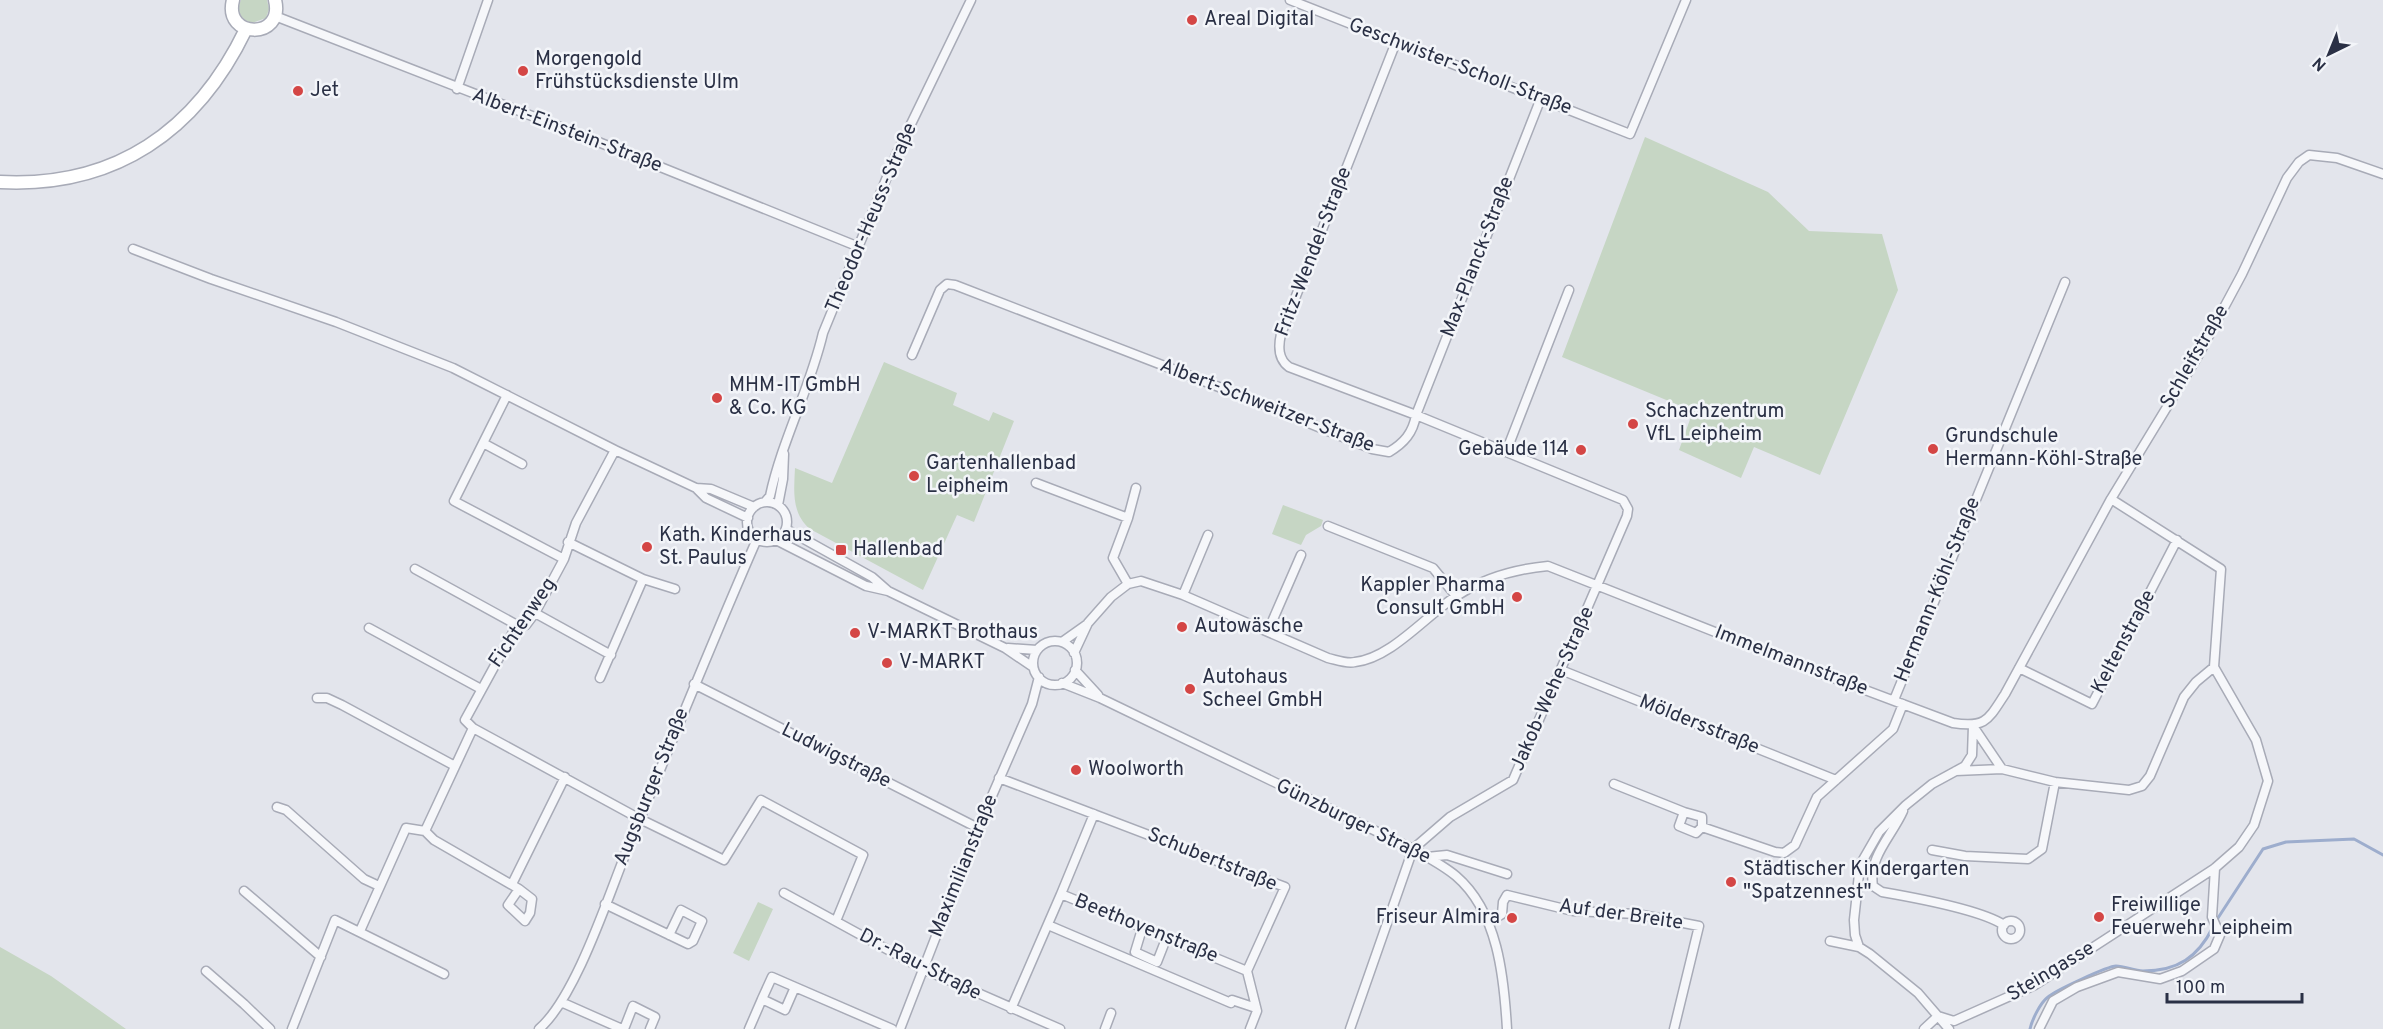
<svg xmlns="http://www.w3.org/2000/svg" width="2383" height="1029" viewBox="0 0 2383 1029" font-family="Overpass,sans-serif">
  <rect width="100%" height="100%" fill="#e3e5ec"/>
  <path fill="#c6d6c4" d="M241 0H267L269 9 266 18 252 23C241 20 236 11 241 0Z
    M1645 137 1768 192 1809 231 1882 234 1898 290 1820 475 1754 447 1741 478 1679 450 1693 411 1562 357Z
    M884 362 957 393 953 405 989 421 993 412 1014 421 974 522 957 515 923 590 810 529C791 513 794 490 795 468L832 483Z
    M1283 505 1323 520 1321 526 1306 535 1301 545 1272 534Z
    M758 902 773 909 749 961 733 953Z
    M0 947 51 976 126 1029H0Z"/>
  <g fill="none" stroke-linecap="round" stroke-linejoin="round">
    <path stroke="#9dadcd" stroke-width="3" d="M2216 921 2263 849 2286 842 2354 839 2383 855
      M2030 1029C2032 1020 2040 1003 2048 997 2054 991 2108 966 2116 966 2125 966 2134 971 2143 971 2178 971 2198 957 2213 927"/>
    <g stroke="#a8abb7" stroke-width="11">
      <path id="minor" d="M1290 0 1630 134 1686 0
        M275 16 586 137 859 247
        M1396 42 1281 334C1278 347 1278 359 1289 367L1416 415 1541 98
        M457 89 488 0
        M133 249 211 279 336 322 453 368 615 450 696 488 711 489 754 507
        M912 355 940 290 947 284 955 285 1250 399 1372 449 1389 452C1404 443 1413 433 1416 415L1623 500 1628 509 1627 516 1513 780 1450 817 1413 849
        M507 395 454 501 564 559
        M483 443 522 464
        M615 450 576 523 564 559 535 613 526 625H517L465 720 473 728 640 819 724 860 761 800 863 855 836 921
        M1506 452 1569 290
        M1036 483 1128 518
        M696 488 706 498 748 518
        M2111 499 2221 569 2214 667
        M765 502 770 496C782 440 810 389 823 333L896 155 971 0
        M747 522a20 20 0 1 1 40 0a20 20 0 1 1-40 0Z
        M778 505 783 479 784 454
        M1328 526 1433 568 1456 596
        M786 529 872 577 888 591
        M776 540 866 586 888 591 1005 648 1033 667
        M568 542 643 579 675 589
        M415 569 517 625
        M1128 584 1113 558 1128 518 1136 488
        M1183 595 1208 535
        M535 613 611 655
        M369 628 481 689
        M1268 631 1301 555
        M1033 663a22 22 0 1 1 44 0a22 22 0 1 1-44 0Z
        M1062 642 1086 625
        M1008 648 1037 650
        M1074 653 1088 623 1111 597 1128 584 1141 581 1183 595 1328 658C1337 660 1346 664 1355 662 1392 658 1427 614 1458 595 1486 577 1516 569 1548 566L1796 664 1953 723C1986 728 1988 720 2005 694L2111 499 2198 356 2242 274 2287 178 2299 162 2309 155 2337 158 2383 174
        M2019 668 2092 704 2177 540
        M1075 670 1098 695
        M1561 670 1836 780
        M600 678 643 579
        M1062 683 1100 698 1413 849C1427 857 1443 865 1456 876 1498 912 1504 977 1507 1029
        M694 684 978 828
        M317 698H327L342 705 455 766
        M1894 700 2065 282
        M1973 726 2002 769
        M999 778 1285 887 1247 971 1257 1011 1250 1029
        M1614 784 1684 812 1679 826 1696 833 1702 827 1775 852 1784 853 1795 845 1817 797 1893 729 1903 704
        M277 807 286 810 364 879 379 886
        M1903 811C1892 836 1868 857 1873 886L1882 892C1911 897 1981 910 2004 925
        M1684 812 1702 817V827
        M425 831 434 840 519 889 508 905 525 921 530 913 532 899 519 889
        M425 831 473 728
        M1932 850 1965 856 2028 859 2042 849 2055 782
        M1427 857 1447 855 1507 874
        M512 884 565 777
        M244 891 321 957
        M784 893 923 969 1060 1029
        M1061 894 1094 814
        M605 904 688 944 693 941 702 921 681 910 669 935
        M2002 930a9 9 0 1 1 18 0a9 9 0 1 1-18 0Z
        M1489 922 1502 914 1503 902 1507 895 1573 911 1637 914 1699 926 1674 1029
        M1048 925 1231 1003 1232 1000 1256 1008
        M1142 929 1135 952 1157 962 1166 939
        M360 931 406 828 425 831
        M1830 941 1859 947 1870 954 1918 993 1949 1029
        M1859 947 1855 935 1854 920 1860 865 1879 832 1906 805 1932 784 1965 766 1972 755 1973 726
        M206 971 244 1004 270 1029
        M762 999 772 977 795 987
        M561 1002 622 1029
        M1011 1009 1061 894 1247 971
        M1938 1016 1954 1021 2035 985 2215 868 2239 847 2254 825 2268 781 2256 740 2214 667 2196 682 2184 697 2150 776 2142 786 2129 790 2055 782 2002 769 1956 771
        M292 1029 335 920 444 974
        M539 1029C575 998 607 900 625 855 669 749 711 644 757 539
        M624 1029 633 1006 655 1017 650 1029
        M749 1029 762 999 785 1010 795 987 892 1029
        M900 1029 978 828 1032 704 1039 677
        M1105 1029 1111 1013
        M1350 1029 1413 849
        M1924 1029 1938 1016
        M2039 1029 2053 1001 2077 987 2118 972 2160 979 2182 971 2214 949 2220 935 2212 917 2215 868"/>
    </g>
    <g stroke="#a8abb7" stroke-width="15">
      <path id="secondary" d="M233 0C223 39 285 40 275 0
        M0 182C115 188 197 131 246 29"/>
    </g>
    <use href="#minor" stroke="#f6f7fa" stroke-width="8"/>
    <use href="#secondary" stroke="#fff" stroke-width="12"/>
  </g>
  <g fill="#d44645" stroke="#f3f5f9" stroke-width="2">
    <circle cx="1192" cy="20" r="6"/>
    <circle cx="523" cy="71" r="6"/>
    <circle cx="298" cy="91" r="6"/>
    <circle cx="717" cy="398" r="6"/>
    <circle cx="1633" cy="424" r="6"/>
    <circle cx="1933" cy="449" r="6"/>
    <circle cx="1581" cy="450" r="6"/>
    <circle cx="914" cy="476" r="6"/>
    <circle cx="647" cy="547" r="6"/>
    <rect x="835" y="544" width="12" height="12" rx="3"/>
    <circle cx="1517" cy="597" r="6"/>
    <circle cx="1182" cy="627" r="6"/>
    <circle cx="855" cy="633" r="6"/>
    <circle cx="887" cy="663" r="6"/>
    <circle cx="1190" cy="689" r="6"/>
    <circle cx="1076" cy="770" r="6"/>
    <circle cx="1731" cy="882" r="6"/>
    <circle cx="2099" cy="917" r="6"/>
    <circle cx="1512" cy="918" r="6"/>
  </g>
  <g text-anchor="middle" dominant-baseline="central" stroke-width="5" stroke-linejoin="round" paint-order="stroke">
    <g font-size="20" fill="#2a3045" stroke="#f3f5f9" text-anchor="start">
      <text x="1204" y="20">Areal Digital</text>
      <text x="535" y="60">Morgengold<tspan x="535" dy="23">Frühstücksdienste Ulm</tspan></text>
      <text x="310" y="91">Jet</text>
      <text x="729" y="386">MHM-IT GmbH<tspan x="729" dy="23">&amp; Co. KG</tspan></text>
      <text x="1645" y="412">Schachzentrum<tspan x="1645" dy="23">VfL Leipheim</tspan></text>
      <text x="1945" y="437">Grundschule<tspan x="1945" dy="23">Hermann-Köhl-Straße</tspan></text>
      <text x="1569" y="450" text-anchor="end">Gebäude 114</text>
      <text x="926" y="464">Gartenhallenbad<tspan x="926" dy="23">Leipheim</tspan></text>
      <text x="659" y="536">Kath. Kinderhaus<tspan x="659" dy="23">St. Paulus</tspan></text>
      <text x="853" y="550">Hallenbad</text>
      <text x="1505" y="586" text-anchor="end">Kappler Pharma<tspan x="1505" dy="23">Consult GmbH</tspan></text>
      <text x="1194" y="627">Autowäsche</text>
      <text x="867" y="633">V-MARKT Brothaus</text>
      <text x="899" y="663">V-MARKT</text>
      <text x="1202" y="678">Autohaus<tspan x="1202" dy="23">Scheel GmbH</tspan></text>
      <text x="1088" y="770">Woolworth</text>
      <text x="1743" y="870">Städtischer Kindergarten<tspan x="1743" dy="23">"Spatzennest"</tspan></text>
      <text x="2111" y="906">Freiwillige<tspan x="2111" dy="23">Feuerwehr Leipheim</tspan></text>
      <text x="1500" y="918" text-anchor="end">Friseur Almira</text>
    </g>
    <g font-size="20" fill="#2a3045" stroke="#f3f5f9">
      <text transform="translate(1460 67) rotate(21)">Geschwister-Scholl-Straße</text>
      <text transform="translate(567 131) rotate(21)">Albert-Einstein-Straße</text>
      <text transform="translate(872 218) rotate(-67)">Theodor-Heuss-Straße</text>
      <text transform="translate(1314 252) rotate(-69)">Fritz-Wendel-Straße</text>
      <text transform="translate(1478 257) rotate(-69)">Max-Planck-Straße</text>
      <text transform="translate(2195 357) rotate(-60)">Schleifstraße</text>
      <text transform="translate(1267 406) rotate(21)">Albert-Schweitzer-Straße</text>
      <text transform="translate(1938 590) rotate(-68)">Hermann-Köhl-Straße</text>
      <text transform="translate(523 623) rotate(-56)">Fichtenweg</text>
      <text transform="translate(2124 642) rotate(-62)">Keltenstraße</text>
      <text transform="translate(1791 661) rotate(21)">Immelmannstraße</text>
      <text transform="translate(1553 689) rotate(-66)">Jakob-Wehe-Straße</text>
      <text transform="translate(1699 725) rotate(22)">Möldersstraße</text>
      <text transform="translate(836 756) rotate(27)">Ludwigstraße</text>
      <text transform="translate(652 787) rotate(-68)">Augsburger Straße</text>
      <text transform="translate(1353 822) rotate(26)">Günzburger Straße</text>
      <text transform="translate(1212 860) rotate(22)">Schubertstraße</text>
      <text transform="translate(964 866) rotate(-68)">Maximilianstraße</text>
      <text transform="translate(1621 915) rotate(8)">Auf der Breite</text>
      <text transform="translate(1146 929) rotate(22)">Beethovenstraße</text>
      <text transform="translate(920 965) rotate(27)">Dr.-Rau-Straße</text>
      <text transform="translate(2051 972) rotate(-31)">Steingasse</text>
    </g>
  </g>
  <g transform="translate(2329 54) rotate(223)" stroke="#f3f5f9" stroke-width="4.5" paint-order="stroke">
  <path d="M0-4.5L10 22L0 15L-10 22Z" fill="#2a3045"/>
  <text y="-9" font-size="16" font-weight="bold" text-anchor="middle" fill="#2a3045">N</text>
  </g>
  <path d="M2167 993v9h135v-9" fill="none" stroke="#2a3045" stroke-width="3"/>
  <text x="2176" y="993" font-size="18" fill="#2a3045" stroke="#f3f5f9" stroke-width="4.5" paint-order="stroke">100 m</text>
</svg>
